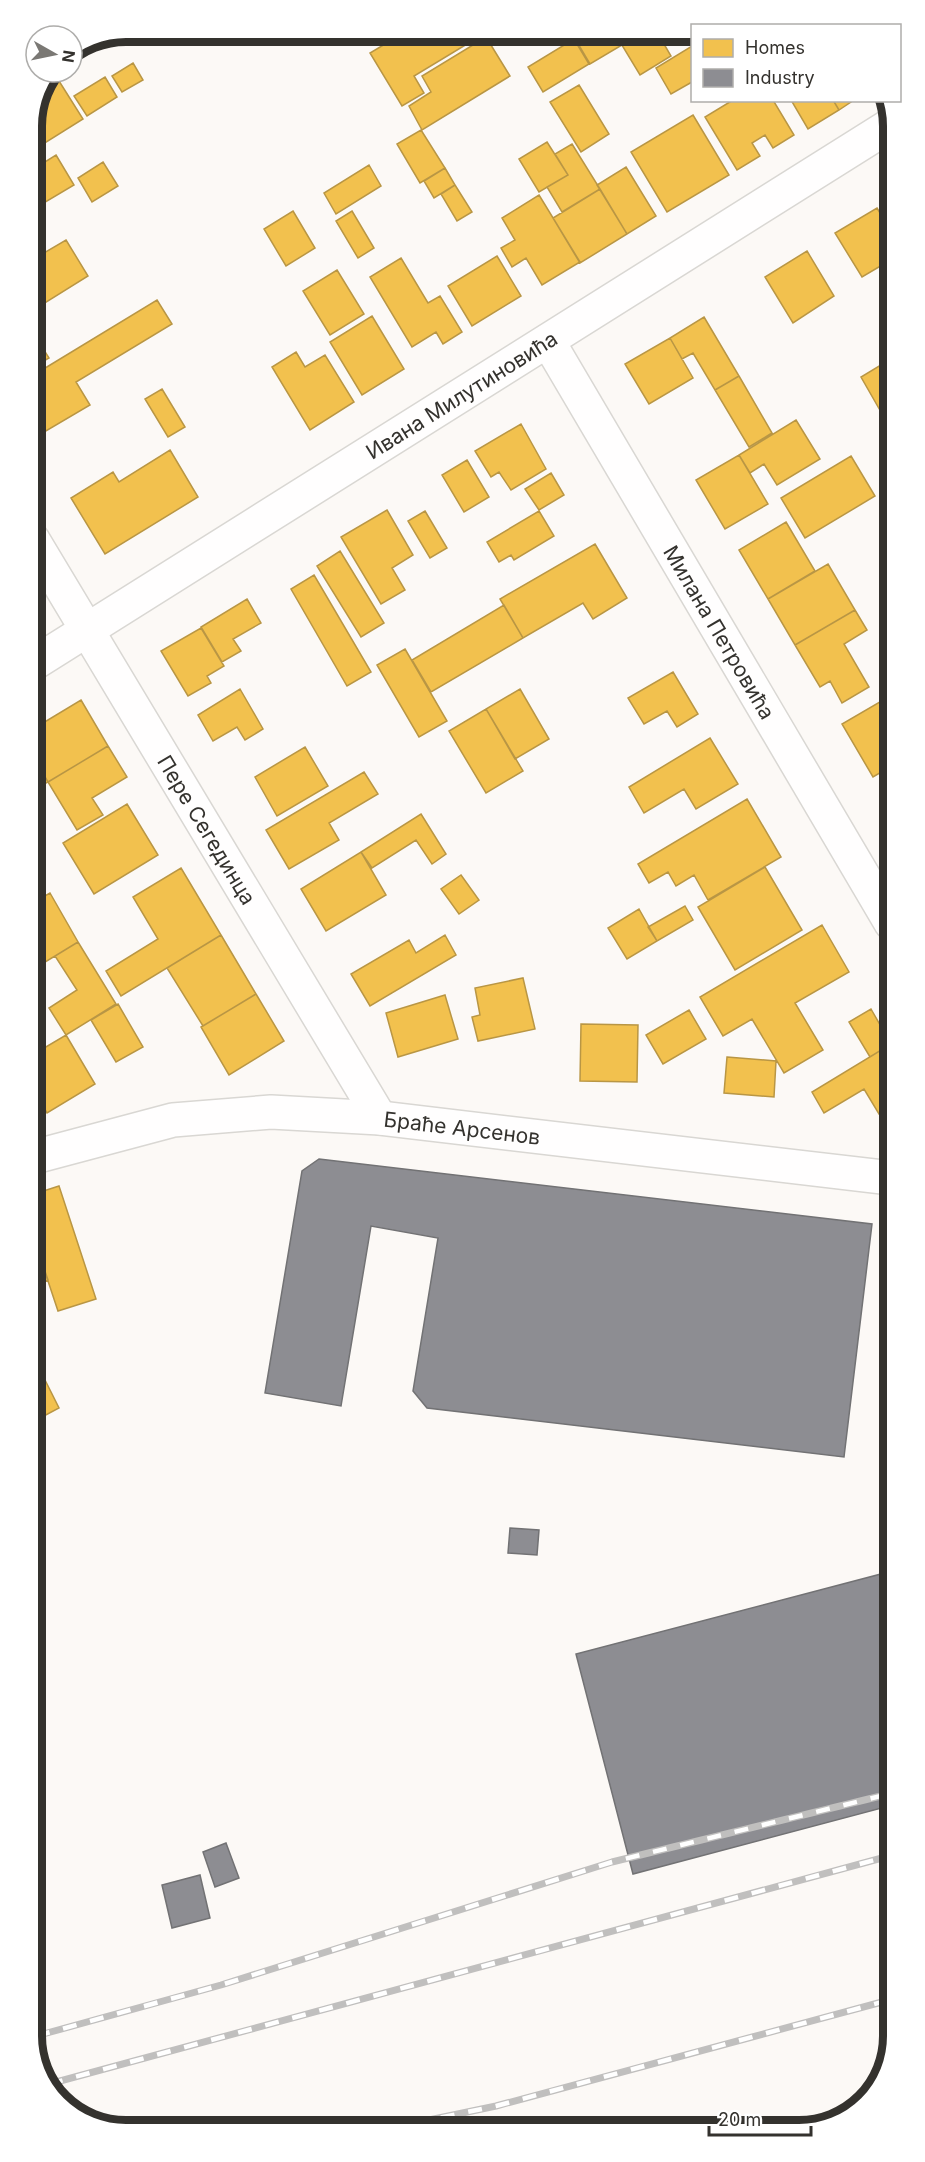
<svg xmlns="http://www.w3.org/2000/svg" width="925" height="2162" viewBox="0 0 925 2162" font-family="Inter,sans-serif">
  <rect width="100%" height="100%" fill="#fcf9f6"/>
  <path fill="#f2c14e" stroke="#b99644" stroke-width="1.5" d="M405 32H480L482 35 414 76 424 93 402 106 370 53Z
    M571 32H614L622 45 590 64Z
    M614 32H657L671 56 640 75Z
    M486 37 510 76 422 130 409 106 431 92 422 76Z
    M574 39 589 64 543 92 528 67Z
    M692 46V82L671 94 656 68Z
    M133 63 143 80 122 92 112 76Z
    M105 77 117 97 87 116 74 96Z
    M59 81 83 119 40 146 32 132V120L46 89Z
    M579 85 609 134 581 152 550 102Z
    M733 100H773L794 135 773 148 765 135 752 143 760 156 737 170 705 117Z
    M791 100H833L839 110 808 129Z
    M833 100H854L839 110Z
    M693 115 729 175 667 212 631 152Z
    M421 130 445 168 420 183 397 144Z
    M547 142 568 175 539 192 519 159Z
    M572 144 600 189 562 212 547 187 568 175 555 154Z
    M56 155 74 185 32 210V170Z
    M103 162 118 186 92 202 78 178Z
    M369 165 381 186 336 214 324 193Z
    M626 167 656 216 627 234 597 185Z
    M445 168 455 185 434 198 424 181Z
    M455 185 472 212 457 221 441 194Z
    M600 189 627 234 580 263 553 218Z
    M539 195 580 262 542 285 526 258 512 267 501 248 515 240 502 218Z
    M877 208 883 218 889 214V261L862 277 835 233Z
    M293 211 315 248 286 266 264 229Z
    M352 211 374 248 358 258 336 221Z
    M66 240 88 276 32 311V260Z
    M807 251 834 296 793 323 765 277Z
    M497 256 521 296 472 326 448 286Z
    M401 258 428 303 440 296 462 332 443 344 436 332 412 347 370 277Z
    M337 270 364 314 330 335 303 291Z
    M157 300 172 324 76 382 90 405 34 438 32 435V376Z
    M372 316 404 369 362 395 330 342Z
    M704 317 739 376 715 390 693 353 682 359 670 338Z
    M670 338 693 378 649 404 625 364Z
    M37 339 49 358 32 368V342Z
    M296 352 305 367 325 355 354 402 310 430 272 367Z
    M889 360V426L861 377Z
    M739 376 772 433 749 447 715 390Z
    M162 389 185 427 168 437 145 399Z
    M796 420 820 459 777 485 764 464 750 473 739 455Z
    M521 424 546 469 511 490 499 472 491 477 475 451Z
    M170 450 198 497 105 554 71 498 113 472 119 482Z
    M739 455 768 504 725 529 696 480Z
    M851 456 875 496 805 538 781 498Z
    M467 460 489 497 464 512 442 475Z
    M551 473 564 495 539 510 525 489Z
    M387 510 413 555 392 568 405 590 381 604 341 537Z
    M425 511 447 548 430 558 408 521Z
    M539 511 554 536 514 560 511 555 499 562 487 542Z
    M786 522 815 571 768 599 739 550Z
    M595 544 627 598 593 619 583 603 523 638 500 599Z
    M340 551 384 623 361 637 317 566Z
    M828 564 855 610 795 645 768 599Z
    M314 575 371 672 347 686 291 589Z
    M247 599 261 623 233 639 241 651 222 662 201 627Z
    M504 605 523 638 431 692 412 660Z
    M855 610 867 630 844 644 869 687 842 703 830 681 820 687 795 645Z
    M201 628 224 666 207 676 211 683 188 696 161 651Z
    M405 649 447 721 419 737 377 665Z
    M673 672 698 714 677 727 667 711 644 724 628 698Z
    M240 689 263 729 245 740 237 727 213 741 198 715Z
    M520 689 549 739 515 759 486 709Z
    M890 696V767L873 777 842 724Z
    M81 700 108 746 48 782 33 756V729Z
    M486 709 523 771 486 793 449 731Z
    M710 738 738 784 696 809 684 789 644 813 629 787Z
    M108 746 127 777 92 798 103 815 77 830 48 782Z
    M305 747 328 786 277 816 255 777Z
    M33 756 48 782 33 790Z
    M364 772 378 794 329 823 339 840 289 869 266 830Z
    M890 779V802L881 785Z
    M747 799 781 857 708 900 694 875 676 886 668 872 649 883 638 864Z
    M127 804 158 855 94 894 63 843Z
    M421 814 446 854 432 864 416 840 372 868 361 852Z
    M361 852 386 895 326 931 301 889Z
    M765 867 802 930 735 970 698 907Z
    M181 868 221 935 121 996 106 971 158 939 133 897Z
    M461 875 479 900 459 914 441 889Z
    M50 893 78 942 42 964 34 950V902Z
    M685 906 693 920 657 941 648 927Z
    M639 909 657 941 627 959 608 928Z
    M822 925 849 972 795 1003 823 1050 784 1073 752 1019 723 1036 700 997Z
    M221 935 256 994 203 1026 167 968Z
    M445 935 456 955 370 1006 351 974 409 940 416 953Z
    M78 942 116 1004 66 1035 49 1008 77 990 55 956Z
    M523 978 535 1029 478 1041 472 1017 480 1015 475 988Z
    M256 994 284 1041 229 1075 201 1027Z
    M445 995 458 1039 398 1057 386 1013Z
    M118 1004 143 1047 116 1062 91 1020Z
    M871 1009 891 1044 870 1057 849 1022Z
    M689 1010 706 1039 663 1064 646 1035Z
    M581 1024 638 1025 637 1082 580 1081Z
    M66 1035 95 1084 47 1113 34 1091V1054Z
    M891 1044V1107L879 1114 864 1089 824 1113 812 1092Z
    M727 1057 776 1061 774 1097 724 1093Z
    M59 1186 96 1299 58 1311 34 1239V1194Z
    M34 1239 48 1280 35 1284Z
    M35 1360 59 1408 44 1416 35 1399Z"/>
  <path fill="#8d8d92" stroke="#727274" stroke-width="1.5" d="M319 1159 872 1224 844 1457 427 1408 413 1391 438 1238 371 1226 341 1406 265 1393 302 1171Z
    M510 1528 539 1530 537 1555 508 1553Z
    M881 1574 892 1615 893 1805 633 1874 576 1654Z
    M226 1843 239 1878 215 1887 203 1852Z
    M200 1875 210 1918 172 1928 162 1885Z"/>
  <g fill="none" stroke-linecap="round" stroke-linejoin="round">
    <g stroke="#d9d7d3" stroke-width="36">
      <g id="street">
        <path id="s1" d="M548 341 891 923"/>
        <path id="s2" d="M33 540 380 1118"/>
        <path id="s3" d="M33 664 889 126"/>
      </g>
    </g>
    <g stroke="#d9d7d3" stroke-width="36">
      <g id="secondary">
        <path id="s4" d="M34 1157 173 1120 271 1112 380 1118 891 1178"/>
      </g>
    </g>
    <use href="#street" stroke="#fffefe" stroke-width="33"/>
    <use href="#secondary" stroke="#fffefe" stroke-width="33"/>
    <g stroke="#c0bfbe" stroke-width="7">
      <path id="rail" d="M36 2036 221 1985 612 1862 893 1793
        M49 2084 893 1855
        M386 2129 496 2106 893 1999"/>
    </g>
    <use href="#rail" stroke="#fff" stroke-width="4.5" stroke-dasharray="14" stroke-linecap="butt"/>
  </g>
  <g text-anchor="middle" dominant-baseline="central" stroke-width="6" stroke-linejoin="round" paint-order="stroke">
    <g font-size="21" fill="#34322e" stroke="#fff">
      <text stroke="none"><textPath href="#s3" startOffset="506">Ивана Милутиновића</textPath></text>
      <text stroke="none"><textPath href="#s1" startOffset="338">Милана Петровића</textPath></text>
      <text stroke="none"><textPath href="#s2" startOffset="338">Пере Сегединца</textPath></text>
      <text stroke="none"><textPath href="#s4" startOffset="434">Браће Арсенов</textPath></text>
    </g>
  </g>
  <path d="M0 0H925V2162H0ZM126 42H799A84 84 0 0 1 883 126V2036A84 84 0 0 1 799 2120H126A84 84 0 0 1 42 2036V126A84 84 0 0 1 126 42Z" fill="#fff" fill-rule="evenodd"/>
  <path fill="none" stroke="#34322e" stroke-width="8" d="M126 42H799A84 84 0 0 1 883 126V2036A84 84 0 0 1 799 2120H126A84 84 0 0 1 42 2036V126A84 84 0 0 1 126 42Z"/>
  <rect x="691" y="24" width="210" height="78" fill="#ffffff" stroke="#aeadab" stroke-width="1.5"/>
  <rect x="703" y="39" width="30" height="18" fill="#f2c14e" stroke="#aeadab" stroke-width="1.5"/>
  <text x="745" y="54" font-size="18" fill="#34322e">Homes</text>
  <rect x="703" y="69" width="30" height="18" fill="#8d8d92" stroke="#aeadab" stroke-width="1.5"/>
  <text x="745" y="84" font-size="18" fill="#34322e">Industry</text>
  <g transform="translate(54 54) rotate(99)"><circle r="28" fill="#ffffff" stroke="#aeadab" stroke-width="1.5"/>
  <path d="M0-4.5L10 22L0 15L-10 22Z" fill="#7a7874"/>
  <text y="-9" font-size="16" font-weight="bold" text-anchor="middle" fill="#34322e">N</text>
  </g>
  <path d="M709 2126v9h102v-9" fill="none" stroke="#34322e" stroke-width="3"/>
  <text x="718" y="2126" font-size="18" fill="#34322e" stroke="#ffffff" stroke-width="4.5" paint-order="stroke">20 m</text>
</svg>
